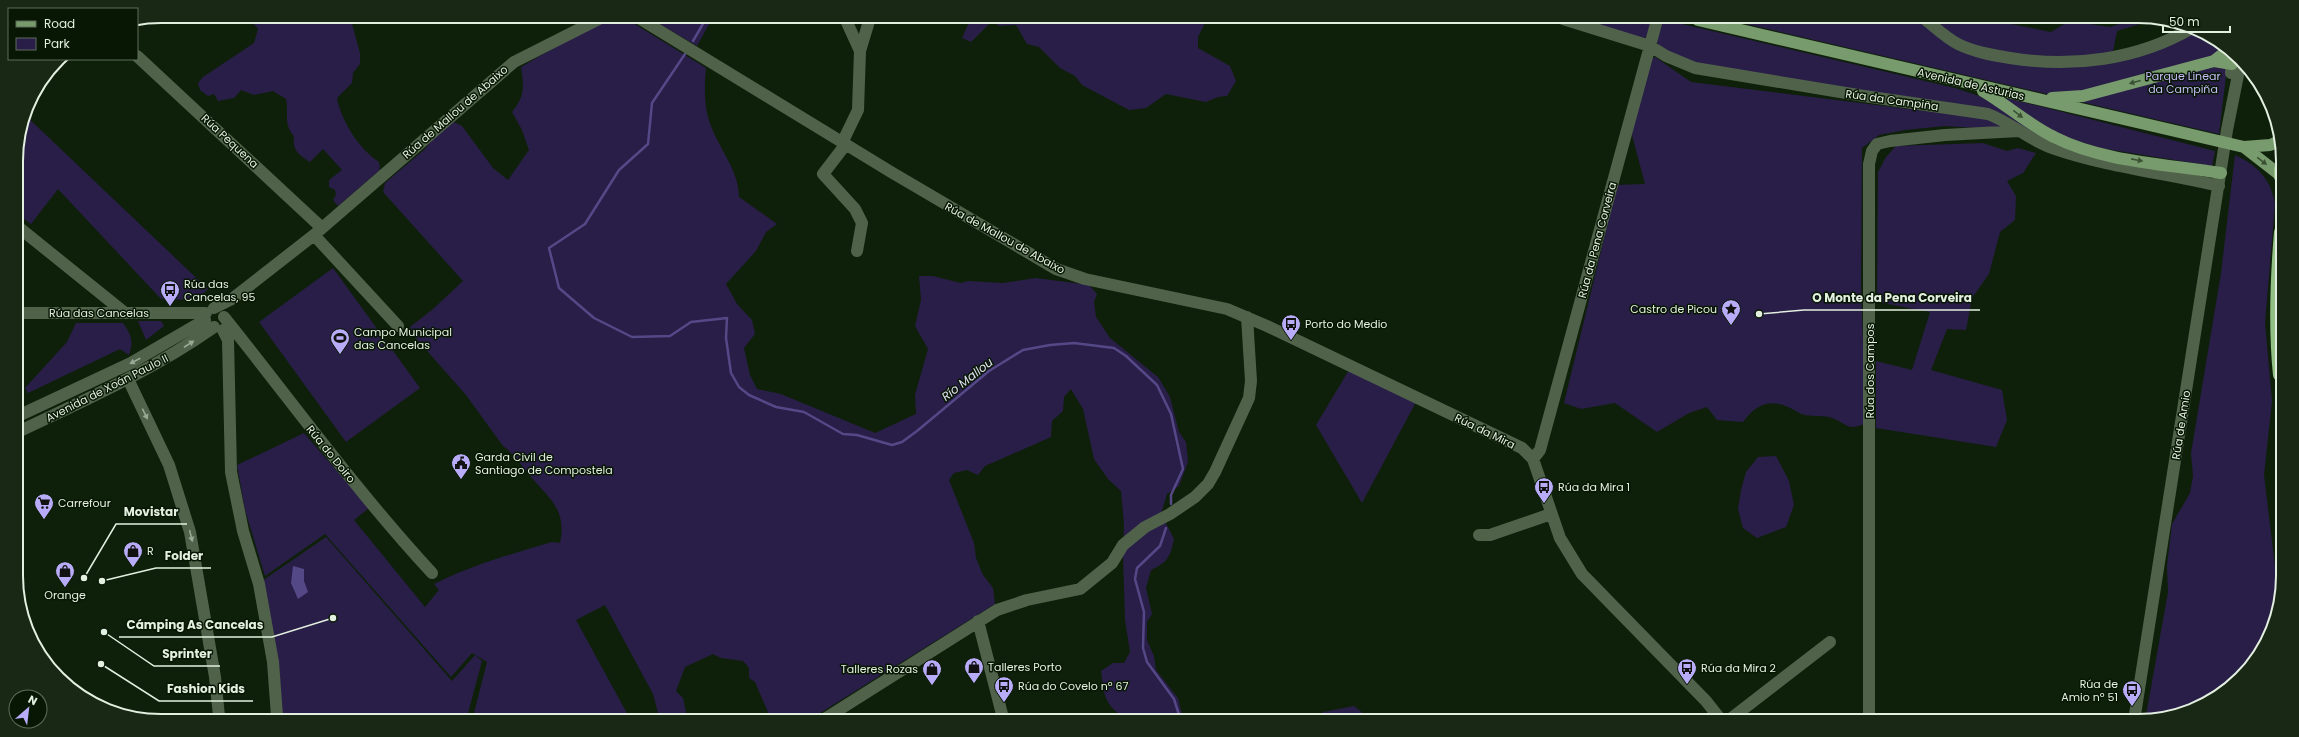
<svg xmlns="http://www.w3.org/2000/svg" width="2299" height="737" viewBox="0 0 2299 737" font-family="Poppins,sans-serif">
  <rect width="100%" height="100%" fill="#0f200a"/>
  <path fill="#281e47" d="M248 16H347L351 20 360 53V64L353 73 352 83 337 98C341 121 360 150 379 162L380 170 338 206 333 200 336 195 335 190 329 187V180L342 170 323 149 310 162C298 154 292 150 294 136 283 124 289 114 286 99L273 91 254 95 241 90 234 98 218 101 214 94 208 96 200 90 198 83 203 77 254 43 258 29Z
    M648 17H713L697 46Z
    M618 18 633 23 706 68C704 86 704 109 711 126 720 150 739 171 739 197L777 224 766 232 756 251 726 284 737 304 752 320 755 334 744 348 750 375 757 389 781 394 875 433 916 414 915 395 928 349 915 326 921 300 919 276H933L961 283 968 281 1003 283 1036 278 1089 285 1097 294 1094 302 1096 317 1110 338 1158 377 1170 397 1179 432 1186 442 1188 462 1179 486 1167 494 1161 514 1174 539C1170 557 1168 562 1151 570L1146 588 1152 614 1147 622V640L1154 656 1156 670 1178 698 1183 718 1151 717 1125 718C1104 705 1104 694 1101 671L1113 663H1124L1130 652 1125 620 1123 554 1124 525 1121 491 1108 479 1094 459 1083 409 1071 389 1064 397 1063 411 1052 421 1051 437 985 466 978 475 967 470 954 473 949 480 974 543 976 558 983 575 993 588 995 604 812 718 770 717 755 682 749 678V668L743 661 721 658 713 654 685 667 676 691 683 698 687 717H659L653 694 605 605 576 620 629 717H473L487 662 472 653 451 677 325 534 265 576 245 510 237 465 304 433 369 508 354 520 425 607 439 590 434 584C472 565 511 554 552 542L560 543C567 510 550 499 530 476 521 465 514 454 503 446L466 395 413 335 410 327 433 309 463 281 383 192 385 183 425 149 437 133 454 122 462 126 493 168 508 180 529 150 522 130 512 112C525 96 524 87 521 67L593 25Z
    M971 18 1207 19 1198 37V48L1230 66 1236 81 1227 96 1218 97 1206 102 1166 94 1146 108 1129 110 1082 85 1075 76 1060 68 1039 47 1027 44 1016 25 1000 26 991 22 971 42 962 38Z
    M1574 20H1665L1955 88 1979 96 1998 106 2035 131 2210 179 2034 137 2009 120 1696 65 1662 49 1656 41 1647 37 1642 39Z
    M1729 20 1996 21 2051 32 2069 21 2110 27 2129 21H2150L2117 31 2111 62 2197 30 2211 36 2229 51 2219 134Z
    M1655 57 1691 82 1989 119 2008 130 1945 126 1905 130 1879 135 1862 148 1861 289 1866 423C1848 432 1848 424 1832 418 1824 415 1813 417 1805 415 1799 414 1794 409 1788 407 1768 398 1755 406 1743 422L1717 420 1707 407 1689 413 1657 432 1615 403 1581 409 1564 403 1617 185 1645 184 1632 135 1637 105 1650 60Z
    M2007 98 2215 151 2212 166 2100 148 2060 135 2007 102Z
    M25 115 208 289 196 300 161 299 58 189 31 224 17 214 16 152Z
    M1983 143 2007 151 2018 148 2036 153 2023 173 2007 181 2016 196 2015 220 2000 232 1989 274 1972 298 1966 330 1947 329 1931 370 2002 390 2007 420 1996 447 1876 428V361L1912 370 1930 312 1877 302 1878 172 1886 157 1896 146Z
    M2235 155C2257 165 2271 179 2275 204L2265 323 2272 401 2264 475 2278 592V614L2258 657 2226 691 2193 710 2145 721 2168 592 2167 566 2172 524 2190 493 2193 476 2191 453 2221 273Z
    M333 268 420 388 346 442 259 322Z
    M138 321H161L164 326 146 340Z
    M76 323H123C131 334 134 342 129 355L120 349 28 393 25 388 67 342Z
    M1349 370 1416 402 1362 503 1316 425Z
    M1776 456 1789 481 1794 505 1786 527 1757 538 1743 528 1738 509 1741 490 1746 472 1758 457Z
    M326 537 452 681 475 655 482 661 467 717 281 716 262 581Z
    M1354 706 1370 719H1312L1323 712Z"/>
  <path fill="#554887" d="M293 566 304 569V581L308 592 298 599 291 583Z"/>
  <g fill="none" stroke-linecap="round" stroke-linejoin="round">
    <path stroke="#554887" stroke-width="2.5" d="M693 41 707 17
      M685 54 652 103 648 144 619 170 585 224 549 248 559 288 594 318 632 337 670 336 691 322 727 318 726 338 731 373 739 387 749 395 776 407 804 412 843 434 857 435 892 445 902 442 917 431 989 371 1023 350 1050 345 1074 343 1114 348 1126 356 1157 385 1171 414 1183 469 1171 495V504
      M1166 528 1160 546 1137 568 1135 579 1144 612 1143 648 1147 662 1174 699 1180 718"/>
    <path stroke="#50634a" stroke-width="12" d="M637 17 891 172 1056 269 1085 279 1227 309 1267 326 1522 448 1533 459 1560 538 1582 574 1706 701 1721 720
      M845 18 860 51
      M1563 19 1650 46 1666 56 1695 68 1864 96 1988 114C2012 123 2030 141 2055 149 2108 167 2164 173 2219 186
      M1926 20C1936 28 1946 38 1958 44 1974 52 1992 55 2010 58 2072 68 2137 60 2192 28
      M137 56 322 228
      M2231 73 2233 54
      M842 143 858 110 860 51 870 18
      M846 144 823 174 855 209 862 223 857 251
      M17 226 125 313
      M314 235 398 326
      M214 308 232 299 314 235 514 62 603 17
      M17 313H206
      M224 317C293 403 357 492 432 573
      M223 330 228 340 231 472 243 531 259 584 273 662 277 716
      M128 379 169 465 190 532 215 677 219 716
      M18 416 131 363 205 320
      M18 432C85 400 153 370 214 327
      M1533 459 1540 450 1657 20
      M1479 535H1490L1551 514
      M978 621 1003 718
      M826 718 997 610 1027 600 1080 589 1112 563 1123 545 1145 527 1170 514 1195 497 1208 484 1215 472 1249 398 1251 381 1247 317
      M1729 720 1830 642
      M1869 720V164L1872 151 1877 144 1890 141 1945 135 2019 131
      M2134 721 2227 130 2241 60"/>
    <path stroke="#789b6d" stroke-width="12" d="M1698 20 2244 147 2270 145 2280 141
      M2214 61 2228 50
      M1983 91C2007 105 2029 125 2054 137 2103 162 2167 164 2221 173
      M2052 98 2083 96 2214 61 2232 64
      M2244 147 2280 175"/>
    <path stroke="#92c084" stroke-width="12" d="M2280 177V169
      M2279 375C2274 327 2276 280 2280 232"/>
  </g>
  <defs><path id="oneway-solid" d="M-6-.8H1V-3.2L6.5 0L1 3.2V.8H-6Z"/></defs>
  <g fill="#3a5233">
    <use href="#oneway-solid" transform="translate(2135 82) rotate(165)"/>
    <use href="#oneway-solid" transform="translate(2018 114) rotate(37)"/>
    <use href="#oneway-solid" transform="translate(2137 160) rotate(11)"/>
    <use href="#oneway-solid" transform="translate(2262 161) rotate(37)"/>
  </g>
  <g fill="#9aa995">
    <use href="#oneway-solid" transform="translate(189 344) rotate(-33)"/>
    <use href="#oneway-solid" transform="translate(135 361) rotate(152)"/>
    <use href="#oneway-solid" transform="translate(145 414) rotate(64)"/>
    <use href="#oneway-solid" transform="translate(191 536) rotate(76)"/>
  </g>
  <defs>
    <g id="bus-pin" transform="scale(1)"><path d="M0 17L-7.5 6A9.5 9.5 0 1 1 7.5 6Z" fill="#b8abf7" stroke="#071703"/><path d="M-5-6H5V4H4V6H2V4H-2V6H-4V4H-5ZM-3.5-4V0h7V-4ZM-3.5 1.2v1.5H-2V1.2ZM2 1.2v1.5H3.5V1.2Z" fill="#111"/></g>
    <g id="sight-pin" transform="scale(1)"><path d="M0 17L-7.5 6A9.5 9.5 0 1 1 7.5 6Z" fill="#b8abf7" stroke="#071703"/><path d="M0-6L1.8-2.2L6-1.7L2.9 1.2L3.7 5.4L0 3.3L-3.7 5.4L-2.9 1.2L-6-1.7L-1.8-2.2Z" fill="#111"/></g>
    <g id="stadium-pin" transform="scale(1)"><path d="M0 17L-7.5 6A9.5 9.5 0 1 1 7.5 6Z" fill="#b8abf7" stroke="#071703"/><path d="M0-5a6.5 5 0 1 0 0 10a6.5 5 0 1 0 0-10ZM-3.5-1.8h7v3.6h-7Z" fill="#111"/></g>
    <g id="civic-pin" transform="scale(1)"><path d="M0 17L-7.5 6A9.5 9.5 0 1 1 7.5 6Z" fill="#b8abf7" stroke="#071703"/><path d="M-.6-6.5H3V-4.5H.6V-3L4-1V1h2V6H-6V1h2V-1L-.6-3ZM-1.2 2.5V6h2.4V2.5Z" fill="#111"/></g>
    <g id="supermarket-pin" transform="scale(1)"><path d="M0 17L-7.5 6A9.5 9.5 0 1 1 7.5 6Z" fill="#b8abf7" stroke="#071703"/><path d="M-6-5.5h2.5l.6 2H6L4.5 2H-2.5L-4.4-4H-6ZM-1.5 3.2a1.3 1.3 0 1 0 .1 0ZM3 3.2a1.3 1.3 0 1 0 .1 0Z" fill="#111"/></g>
    <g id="shop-pin" transform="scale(1)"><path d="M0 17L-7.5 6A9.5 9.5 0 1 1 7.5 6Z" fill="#b8abf7" stroke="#071703"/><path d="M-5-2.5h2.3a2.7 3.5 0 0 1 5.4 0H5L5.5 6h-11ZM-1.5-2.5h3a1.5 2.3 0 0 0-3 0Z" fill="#111"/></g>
  </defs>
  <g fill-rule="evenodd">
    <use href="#bus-pin" x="170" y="290"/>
    <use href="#sight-pin" x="1731" y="309"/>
    <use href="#bus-pin" x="1291" y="324"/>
    <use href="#stadium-pin" x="340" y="338"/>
    <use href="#civic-pin" x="461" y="463"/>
    <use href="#bus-pin" x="1544" y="487"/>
    <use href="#supermarket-pin" x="44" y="503"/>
    <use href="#shop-pin" x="133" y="551"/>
    <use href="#shop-pin" x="65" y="571"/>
    <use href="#shop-pin" x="974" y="667"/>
    <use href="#bus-pin" x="1687" y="668"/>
    <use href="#shop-pin" x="932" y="669"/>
    <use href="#bus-pin" x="1004" y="686"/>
    <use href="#bus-pin" x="2132" y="690"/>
  </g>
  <g text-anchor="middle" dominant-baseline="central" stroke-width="3" stroke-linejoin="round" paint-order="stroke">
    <g font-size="11" fill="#c6bdf6" stroke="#071703">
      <text x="2183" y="76">Parque Linear<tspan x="2183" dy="13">da Campiña</tspan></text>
    </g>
    <g font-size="11" fill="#e3efe0" stroke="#071703">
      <text transform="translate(1971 84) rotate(13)">Avenida de Asturias</text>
      <text transform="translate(1892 100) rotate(8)">Rúa da Campiña</text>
      <text transform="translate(455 112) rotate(-41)">Rúa de Mallou de Abaixo</text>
      <text transform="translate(230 141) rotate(43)">Rúa Pequena</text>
      <text transform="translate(1005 238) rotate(29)">Rúa de Mallou de Abaixo</text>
      <text transform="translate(1597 240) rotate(-75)">Rúa da Pena Corveira</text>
      <text x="99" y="313">Rúa das Cancelas</text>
      <text transform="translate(1870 371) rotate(-90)">Rúa dos Campos</text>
      <text transform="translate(107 388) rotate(-27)">Avenida de Xoán Paulo II</text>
      <text transform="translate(2181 425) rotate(-81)">Rúa de Amio</text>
      <text transform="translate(1485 431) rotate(26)">Rúa da Mira</text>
      <text transform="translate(331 454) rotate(51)">Rúa do Doiro</text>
    </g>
    <g font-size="11" fill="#e3efe0" stroke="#071703" text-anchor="start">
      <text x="184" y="284">Rúa das<tspan x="184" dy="13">Cancelas, 95</tspan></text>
      <text x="1717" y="309" text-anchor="end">Castro de Picou</text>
      <text x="1305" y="324">Porto do Medio</text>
      <text x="354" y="332">Campo Municipal<tspan x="354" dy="13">das Cancelas</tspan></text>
      <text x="475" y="457">Garda Civil de<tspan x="475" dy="13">Santiago de Compostela</tspan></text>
      <text x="1558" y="487">Rúa da Mira 1</text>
      <text x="58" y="503">Carrefour</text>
      <text x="147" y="551">R</text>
      <text x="65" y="595" text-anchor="middle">Orange</text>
      <text x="988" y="667">Talleres Porto</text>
      <text x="1701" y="668">Rúa da Mira 2</text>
      <text x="918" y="669" text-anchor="end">Talleres Rozas</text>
      <text x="2118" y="684" text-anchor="end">Rúa de<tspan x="2118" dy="13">Amio nº 51</tspan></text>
      <text x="1018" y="686">Rúa do Covelo nº 67</text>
    </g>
    <g font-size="12" font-style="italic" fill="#e4e2f5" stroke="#071703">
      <text transform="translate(967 379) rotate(-38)">Río Mallou</text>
    </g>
  </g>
  <path d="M0 0H2299V737H0ZM161 23H2138A138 138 0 0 1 2276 161V576A138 138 0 0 1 2138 714H161A138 138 0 0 1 23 576V161A138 138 0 0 1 161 23Z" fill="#192815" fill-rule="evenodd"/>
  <path fill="none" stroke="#e3efe0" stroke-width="2" d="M161 23H2138A138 138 0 0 1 2276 161V576A138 138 0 0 1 2138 714H161A138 138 0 0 1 23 576V161A138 138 0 0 1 161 23Z"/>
  <path fill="none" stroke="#e3efe0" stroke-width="1.5" d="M1759 314L1804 310H1980M84 578L116 524H187M102 581L156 568H211M333 618L272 637H119M104 632L154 666H220M101 664L159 701H253"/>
  <g fill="#e3efe0" stroke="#071703" stroke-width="1.5">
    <circle cx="1759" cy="314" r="4"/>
    <circle cx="84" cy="578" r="4"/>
    <circle cx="102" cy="581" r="4"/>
    <circle cx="333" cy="618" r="4"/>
    <circle cx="104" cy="632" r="4"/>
    <circle cx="101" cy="664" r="4"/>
  </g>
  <g font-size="12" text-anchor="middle" font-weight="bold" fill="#e3efe0" stroke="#071703" stroke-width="3" stroke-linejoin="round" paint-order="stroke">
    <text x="1892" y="302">O Monte da Pena Corveira</text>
    <text x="151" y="516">Movistar</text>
    <text x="184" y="560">Folder</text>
    <text x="195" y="629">Cámping As Cancelas</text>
    <text x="187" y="658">Sprinter</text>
    <text x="206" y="693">Fashion Kids</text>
  </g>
  <rect x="8" y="8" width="130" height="52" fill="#071703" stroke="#5f6d5b"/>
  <rect x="16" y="21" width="20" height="6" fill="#789b6d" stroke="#5f6d5b"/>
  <text x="44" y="28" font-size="12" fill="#e3efe0">Road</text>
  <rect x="16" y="38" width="20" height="12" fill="#281e47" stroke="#5f6d5b"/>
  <text x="44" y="48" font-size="12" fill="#e3efe0">Park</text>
  <g transform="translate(28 709) rotate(28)"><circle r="19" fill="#071703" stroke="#5f6d5b"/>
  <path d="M0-3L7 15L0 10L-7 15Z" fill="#b8abf7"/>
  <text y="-6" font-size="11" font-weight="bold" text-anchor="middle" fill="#e3efe0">N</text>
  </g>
  <path d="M2163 26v6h67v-6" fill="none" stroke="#e3efe0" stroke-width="2"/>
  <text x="2169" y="26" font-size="12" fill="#e3efe0" stroke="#071703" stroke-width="3" paint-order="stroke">50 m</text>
</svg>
